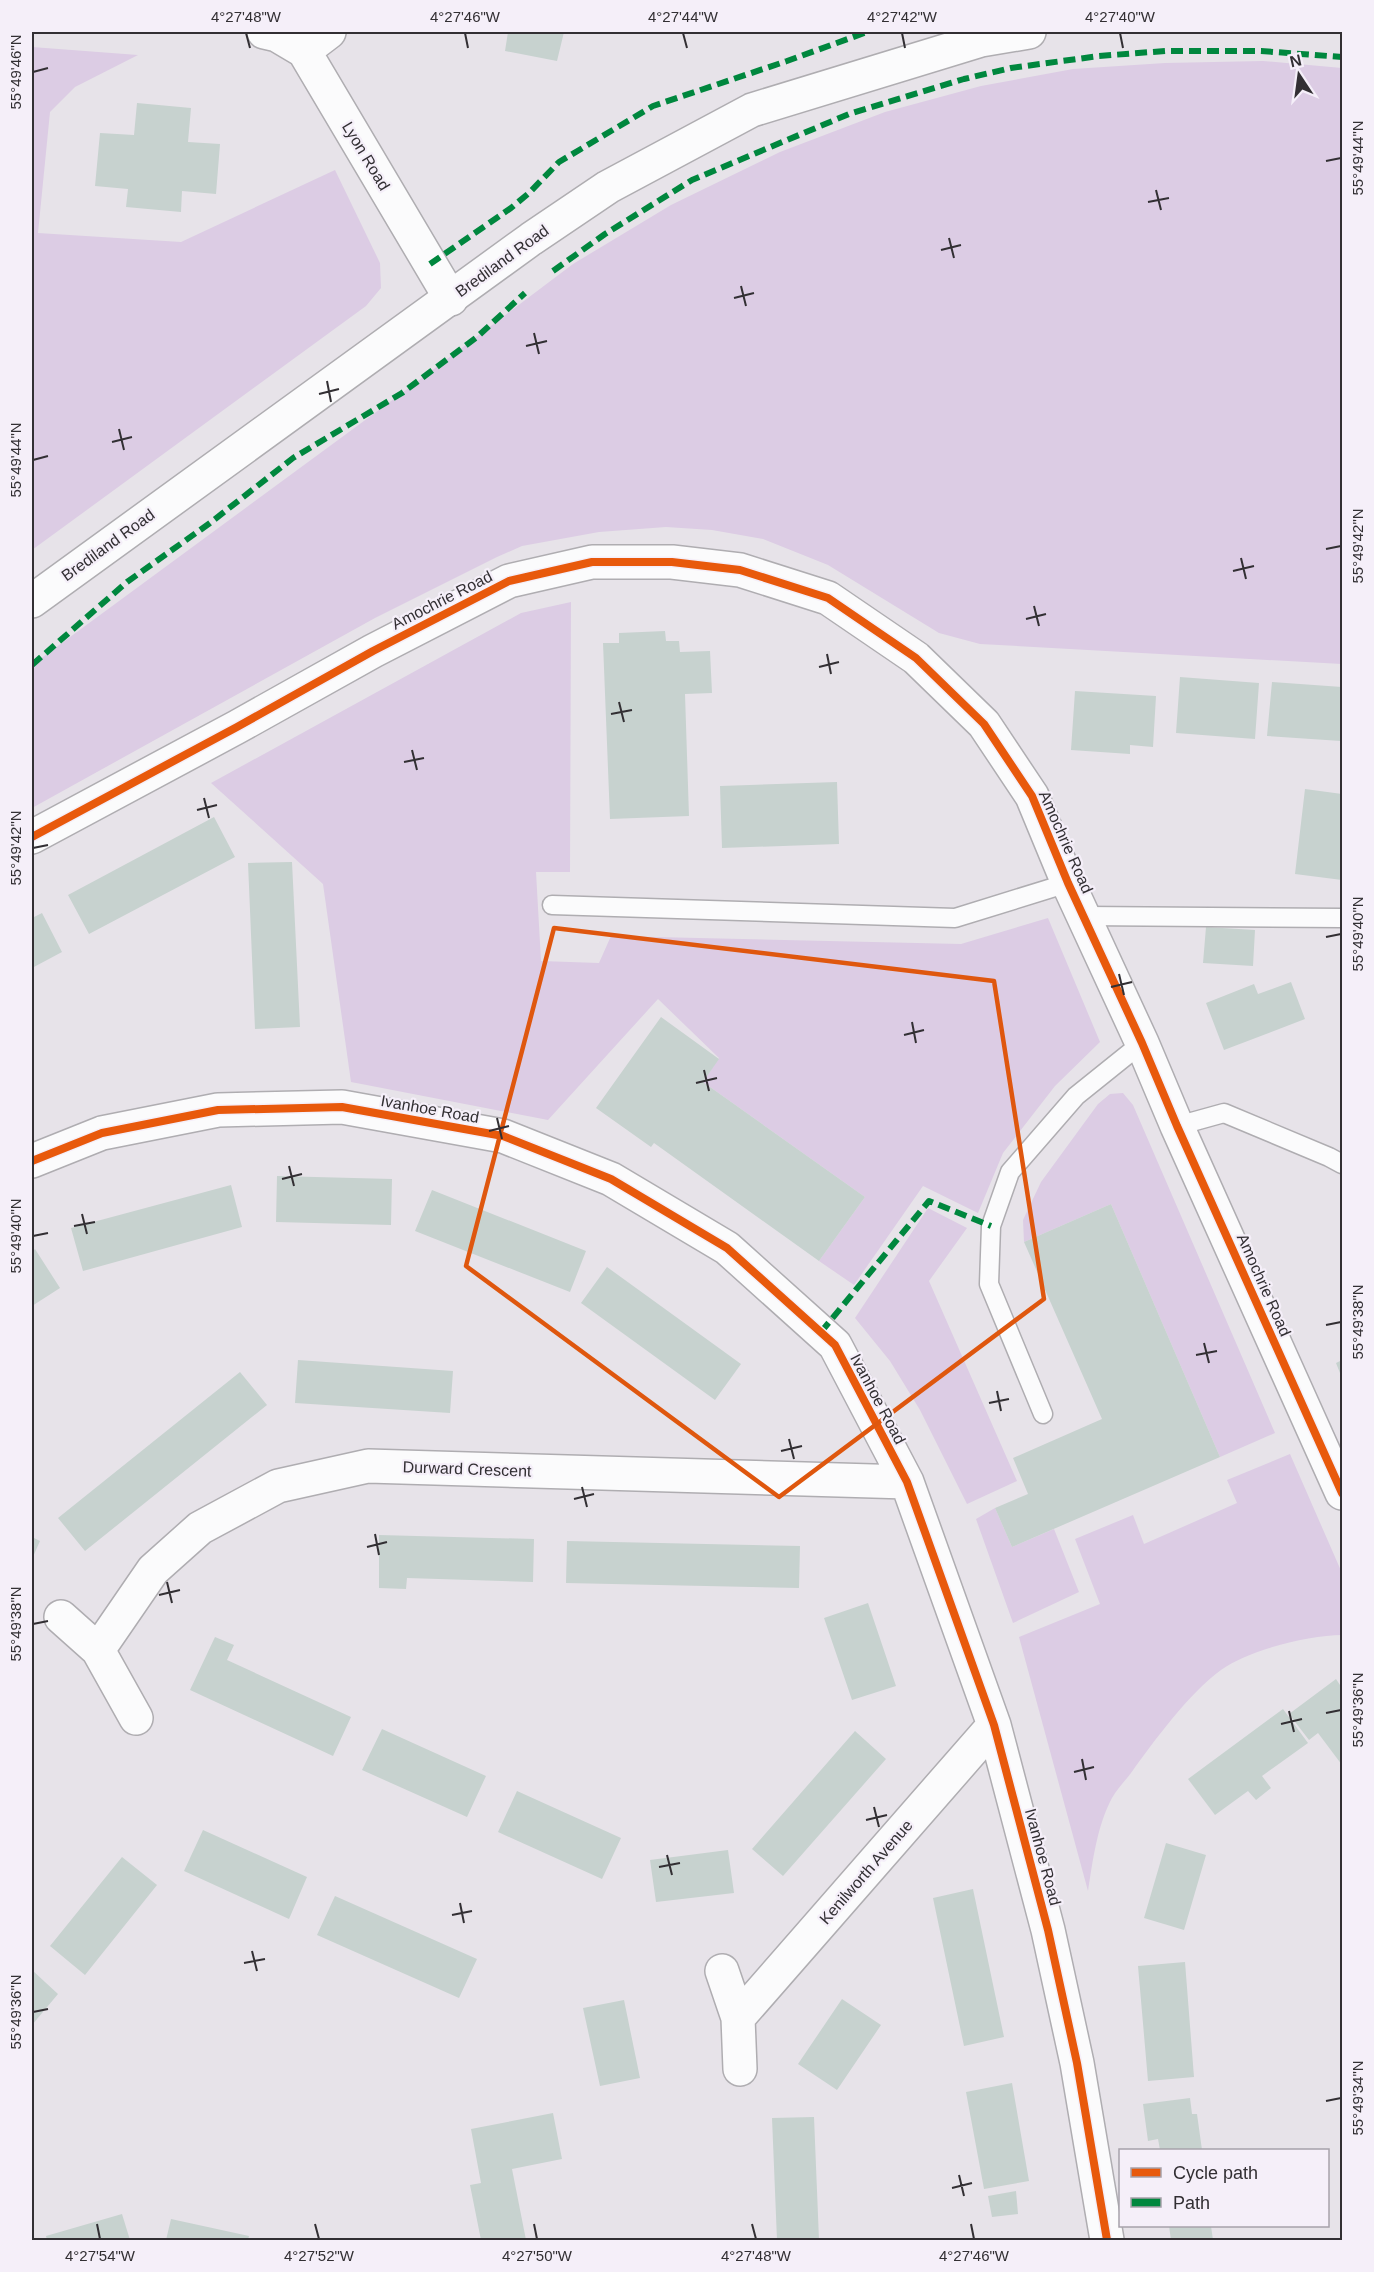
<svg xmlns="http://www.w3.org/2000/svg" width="1374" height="2272" viewBox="0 0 1374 2272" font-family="Arial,sans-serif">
  <rect width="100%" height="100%" fill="#e7e3e9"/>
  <path fill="#dccce4" d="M32 47 138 55 75 87 50 112 38 233 181 242 335 170 380 263 381 288 366 306 32 550Z
    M1263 61 1342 68V664L980 644 939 633 828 565 763 539 712 530 666 527 599 532 522 546 497 557 375 618 32 808V665L402 393 573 264 671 205 780 152 885 112 981 86 1073 69 1165 63Z
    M571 602 570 872H536L541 961 599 963 611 936 961 944 1048 918 1100 1042 1055 1086 1003 1153 978 1213 923 1186 854 1285 819 1261 865 1197 703 1082 719 1058 658 999 548 1120 351 1082 323 884 211 783 521 613Z
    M1123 1093 1133 1105 1275 1433 1220 1457 1111 1204 1024 1242 1023 1220 1041 1182 1098 1104 1110 1094Z
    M928 1208 967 1228 929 1281 1017 1481 967 1504 920 1410 890 1361 855 1318Z
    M1290 1454 1342 1573V1635C1309 1635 1249 1650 1221 1670 1190 1692 1154 1741 1131 1773 1125 1781 1117 1789 1112 1798 1097 1826 1093 1860 1088 1891L1019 1637 1100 1604 1075 1539 1133 1515 1144 1544 1237 1503 1227 1480Z
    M995 1508 1012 1547 1054 1529 1079 1592 1013 1623 976 1519Z"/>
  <path fill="#c7d2cf" d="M508 32H564L557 61 505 51Z
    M137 103 191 108 188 142 220 144 216 194 182 191 181 212 126 207 128 189 95 186 100 133 134 135Z
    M665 631 666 641H679L680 652 710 651 712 693 685 694 689 816 610 819 603 643H619V633Z
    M1180 677 1259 683 1255 739 1176 733Z
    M1272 682 1342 687 1341 741 1267 736Z
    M1075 691 1156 696 1153 747 1130 745V754L1071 750Z
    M837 782 839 844 722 848 720 786Z
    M1305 789 1342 794V880L1295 874Z
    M214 817 235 857 89 934 68 895Z
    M292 862 300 1027 255 1029 248 863Z
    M42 913 62 952 32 968V918Z
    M1206 927 1255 930 1253 966 1203 963Z
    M1291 982 1305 1019 1224 1050 1206 1003 1254 984 1258 994Z
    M661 1017 719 1059 703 1082 865 1197 819 1261 654 1143 651 1147 596 1108Z
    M277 1176 392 1179 391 1225 276 1222Z
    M231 1185 242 1227 83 1271 71 1228Z
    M432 1190 586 1251 570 1292 415 1231Z
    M1111 1204 1220 1457 1012 1547 995 1508 1028 1494 1013 1458 1102 1419 1024 1242Z
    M35 1249 60 1288 32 1306V1252Z
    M607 1267 741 1364 715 1400 581 1303Z
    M298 1360 453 1371 450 1413 295 1403Z
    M1342 1360V1378L1336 1363Z
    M240 1372 267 1405 85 1551 58 1518Z
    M379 1535 534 1539 533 1582 407 1578 406 1589 379 1588Z
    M32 1537 40 1541 32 1559Z
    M567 1541 800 1546 799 1588 566 1583Z
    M868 1603 896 1686 852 1700 824 1618Z
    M215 1637 234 1645 227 1660 351 1717 333 1756 190 1690Z
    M1336 1679 1342 1688V1765L1318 1733 1309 1740 1289 1714Z
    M1283 1709 1308 1743 1262 1776 1271 1788 1256 1800 1248 1791 1215 1815 1188 1779Z
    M382 1729 486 1776 467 1817 362 1770Z
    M855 1731 886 1759 783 1876 752 1849Z
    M517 1791 621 1838 602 1879 498 1832Z
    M203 1830 307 1877 289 1919 184 1871Z
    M1166 1843 1206 1855 1184 1930 1144 1918Z
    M728 1850 734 1893 656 1902 650 1860Z
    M122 1857 157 1885 85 1975 50 1946Z
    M973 1889 1004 2037 964 2046 933 1898Z
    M335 1896 477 1959 459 1998 317 1935Z
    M1185 1962 1194 2077 1148 2081 1138 1966Z
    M32 1970 58 1994 32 2025Z
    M842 1999 881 2025 837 2090 798 2064Z
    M624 2000 640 2078 600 2086 583 2008Z
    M1012 2083 1029 2181 984 2189 966 2092Z
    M1190 2098 1192 2114H1197L1202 2150H1160L1158 2139 1148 2141 1143 2104Z
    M553 2113 562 2159 512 2169 526 2240H481L470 2185 481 2183 471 2129Z
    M814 2117 819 2240H777L772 2118Z
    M1016 2191 1018 2214 992 2217 988 2196Z
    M122 2214 130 2240H47L46 2236Z
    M171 2219 249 2236 248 2240H166Z
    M1169 2226H1211L1213 2240H1171Z"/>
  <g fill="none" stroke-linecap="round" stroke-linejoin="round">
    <g stroke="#afadb1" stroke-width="21">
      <path id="service" d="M552 905 955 918 1068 883
        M1084 916 1342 918
        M1177 1126 1224 1113 1329 1157 1342 1164
        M1043 1414 989 1284 991 1226 1010 1172 1076 1096 1142 1043"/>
    </g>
    <g stroke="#afadb1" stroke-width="36">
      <path id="minor" d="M264 32 277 35 304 51 451 299
        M304 51 329 32
        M32 837 237 727 373 651 509 581 592 562H672L740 570 828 598 916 658 984 724 1032 796 1068 883 1142 1043 1177 1126 1342 1493
        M32 1161 102 1133 218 1110 342 1107 503 1136 611 1179 727 1248 835 1345 907 1482 994 1725 1048 1930 1077 2063 1107 2240
        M61 1617 98 1650 136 1718
        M98 1650 153 1570 200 1528 278 1486 368 1466 907 1482
        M722 1971 738 2018 740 2069
        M738 2018 994 1725"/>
    </g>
    <g stroke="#afadb1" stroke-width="36">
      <path id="tertiary" d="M32 601 531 239 608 187 752 110 981 40 1029 32"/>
    </g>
    <use href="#service" stroke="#fbfbfc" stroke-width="18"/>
    <use href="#minor" stroke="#fbfbfc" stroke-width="33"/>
    <use href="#tertiary" stroke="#fbfbfc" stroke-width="33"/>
    <path stroke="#00873e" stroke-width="6" stroke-dasharray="12 6" stroke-linecap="butt" d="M430 264 511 208 529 193 559 162 653 106 787 61 867 32
      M553 271 605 234 692 180 849 114 964 79 1011 68 1099 56 1165 51H1261L1342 57
      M32 665 127 582 210 523 293 458 402 393 477 337 525 293
      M821 1332 929 1201 991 1226"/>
    <g stroke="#f5eff9" stroke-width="11">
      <path id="cycleway" d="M32 837 237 727 373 651 509 581 592 562H672L740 570 828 598 916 658 984 724 1032 796 1068 883 1142 1043 1177 1126 1342 1493
        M32 1161 102 1133 218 1110 342 1107 503 1136 611 1179 727 1248 835 1345 907 1482 994 1725 1048 1930 1077 2063 1107 2240"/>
    </g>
    <use href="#cycleway" stroke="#e8590c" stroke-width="8"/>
  </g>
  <path fill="none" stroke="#df570e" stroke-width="4.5" stroke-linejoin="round" d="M554 928 994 981 1044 1299 779 1497 466 1266Z"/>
  <path fill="none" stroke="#322f33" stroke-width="2" d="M246 33 250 48M465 33 468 48M683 33 687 48M902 33 905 48M1120 33 1123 48M33 72 48 68M1326 161 1341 158M1156 190 1161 210M1148 202 1169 198M949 238 954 258M941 250 961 245M741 286 746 306M734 298 754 293M534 333 539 354M526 346 547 341M327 381 331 402M319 394 339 389M119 429 124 450M112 442 132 437M33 460 48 456M1326 549 1341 546M1241 558 1246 579M1233 571 1254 566M1034 606 1039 626M1026 619 1046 614M827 654 831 674M819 667 839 662M619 702 624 722M611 714 632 710M412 750 417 770M404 762 424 758M204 798 209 818M197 810 217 805M33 848 48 845M1326 937 1341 934M1119 974 1124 995M1111 987 1132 982M912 1022 916 1043M904 1035 924 1030M704 1070 709 1091M696 1083 717 1078M497 1118 502 1139M489 1131 509 1126M289 1166 294 1186M282 1179 302 1174M82 1214 87 1234M74 1226 95 1222M33 1236 48 1233M1326 1325 1341 1322M1204 1343 1209 1363M1196 1355 1217 1351M997 1391 1001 1411M989 1403 1009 1399M789 1439 794 1459M781 1451 802 1446M582 1487 587 1507M574 1499 594 1494M375 1534 379 1555M367 1547 387 1542M167 1582 172 1603M159 1595 180 1590M33 1624 48 1621M1289 1711 1294 1732M1326 1713 1341 1710M1281 1724 1302 1719M1082 1759 1086 1780M1074 1772 1094 1767M874 1807 879 1827M866 1820 887 1815M667 1855 672 1875M659 1867 680 1863M460 1903 464 1923M452 1915 472 1911M252 1951 257 1971M244 1963 265 1959M33 2012 48 2009M1326 2101 1341 2098M959 2175 964 2196M952 2188 972 2183M97 2224 100 2239M315 2224 319 2239M534 2224 537 2239M752 2224 756 2239M971 2224 974 2239"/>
  <g text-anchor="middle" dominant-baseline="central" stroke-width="4.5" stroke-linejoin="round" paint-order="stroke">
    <g font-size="16" fill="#322f33" stroke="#f5eff9">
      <text transform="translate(366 156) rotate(59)">Lyon Road</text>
      <text transform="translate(502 261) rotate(-36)">Brediland Road</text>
      <text transform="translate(108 545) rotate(-36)">Brediland Road</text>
      <text transform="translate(442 600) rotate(-27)">Amochrie Road</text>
      <text transform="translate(1066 842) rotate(66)">Amochrie Road</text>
      <text transform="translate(430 1109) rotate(10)">Ivanhoe Road</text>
      <text transform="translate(1264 1285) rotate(66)">Amochrie Road</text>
      <text transform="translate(878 1399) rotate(62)">Ivanhoe Road</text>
      <text transform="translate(467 1469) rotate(2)">Durward Crescent</text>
      <text transform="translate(1043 1857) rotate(75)">Ivanhoe Road</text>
      <text transform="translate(866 1872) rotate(-49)">Kenilworth Avenue</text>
    </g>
  </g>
  <rect width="1374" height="2272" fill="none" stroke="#f5eff9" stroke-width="66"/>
  <rect x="1119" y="2149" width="210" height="78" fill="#f5eff9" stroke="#a7a2aa" stroke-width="1.5"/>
  <rect x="1131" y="2168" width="30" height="9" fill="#e8590c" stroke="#a7a2aa" stroke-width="1.5"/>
  <text x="1173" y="2179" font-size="18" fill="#322f33">Cycle path</text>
  <rect x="1131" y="2198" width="30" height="9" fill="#00873e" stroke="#a7a2aa" stroke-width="1.5"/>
  <text x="1173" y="2209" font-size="18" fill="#322f33">Path</text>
  <g transform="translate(1299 75) rotate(347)" stroke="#f5eff9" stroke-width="4.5" paint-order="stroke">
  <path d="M0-4.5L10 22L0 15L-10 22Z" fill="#322f33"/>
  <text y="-9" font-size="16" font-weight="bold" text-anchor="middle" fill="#322f33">N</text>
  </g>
  <rect x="33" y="33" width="1308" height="2206" fill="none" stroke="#322f33" stroke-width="2"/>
  <g font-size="15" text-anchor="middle" fill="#322f33">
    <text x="246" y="22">4°27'48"W</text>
    <text x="465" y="22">4°27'46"W</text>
    <text x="683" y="22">4°27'44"W</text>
    <text x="902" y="22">4°27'42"W</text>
    <text x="1120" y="22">4°27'40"W</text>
    <text transform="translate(16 72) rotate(-90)" y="5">55°49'46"N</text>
    <text transform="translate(1358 158) rotate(-90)" y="5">55°49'44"N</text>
    <text transform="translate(16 460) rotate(-90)" y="5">55°49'44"N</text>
    <text transform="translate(1358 546) rotate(-90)" y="5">55°49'42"N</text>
    <text transform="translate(16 848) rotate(-90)" y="5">55°49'42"N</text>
    <text transform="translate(1358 934) rotate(-90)" y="5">55°49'40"N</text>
    <text transform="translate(16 1236) rotate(-90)" y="5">55°49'40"N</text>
    <text transform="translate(1358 1322) rotate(-90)" y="5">55°49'38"N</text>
    <text transform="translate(16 1624) rotate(-90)" y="5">55°49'38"N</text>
    <text transform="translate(1358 1710) rotate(-90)" y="5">55°49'36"N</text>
    <text transform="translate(16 2012) rotate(-90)" y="5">55°49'36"N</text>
    <text transform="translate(1358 2098) rotate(-90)" y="5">55°49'34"N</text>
    <text x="100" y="2261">4°27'54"W</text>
    <text x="319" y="2261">4°27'52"W</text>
    <text x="537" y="2261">4°27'50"W</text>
    <text x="756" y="2261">4°27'48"W</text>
    <text x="974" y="2261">4°27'46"W</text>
  </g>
</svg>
